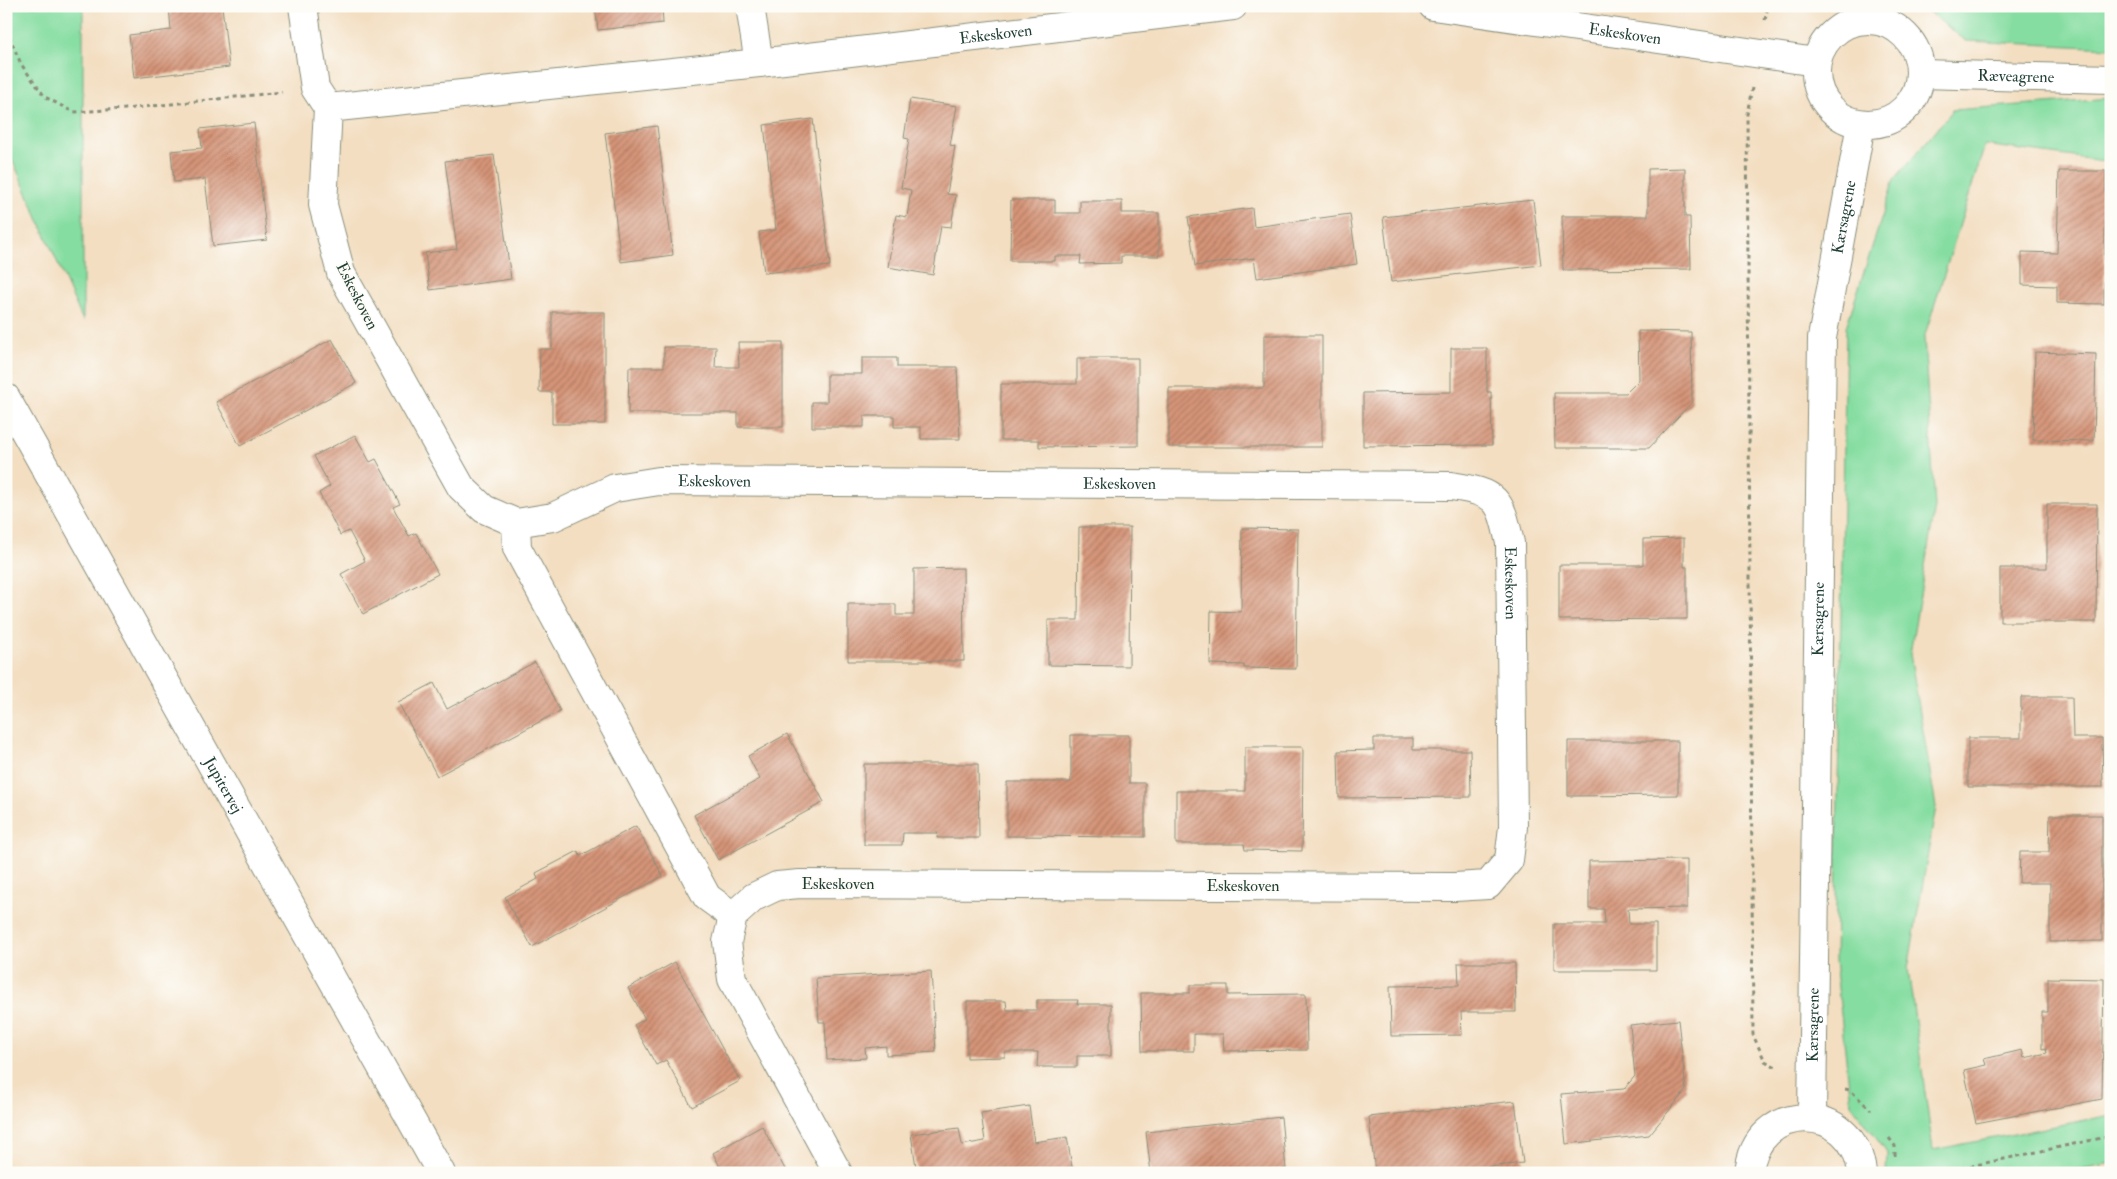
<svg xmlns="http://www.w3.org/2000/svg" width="2117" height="1179" viewBox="0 0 2117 1179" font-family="'IM FELL Double Pica',serif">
  <defs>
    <pattern id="building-hatch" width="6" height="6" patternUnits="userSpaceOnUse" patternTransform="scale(1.25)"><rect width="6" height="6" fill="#d59478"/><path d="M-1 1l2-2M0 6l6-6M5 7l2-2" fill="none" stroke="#ac7a63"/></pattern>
  </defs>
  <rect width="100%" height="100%" fill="#fdfcf7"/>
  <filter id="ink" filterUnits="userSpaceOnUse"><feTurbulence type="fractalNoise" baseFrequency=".02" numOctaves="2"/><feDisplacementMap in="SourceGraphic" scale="10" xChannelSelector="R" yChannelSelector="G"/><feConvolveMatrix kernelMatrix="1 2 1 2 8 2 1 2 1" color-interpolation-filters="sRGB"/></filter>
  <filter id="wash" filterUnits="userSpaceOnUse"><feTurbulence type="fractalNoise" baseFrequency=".0096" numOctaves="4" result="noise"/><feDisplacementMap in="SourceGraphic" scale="20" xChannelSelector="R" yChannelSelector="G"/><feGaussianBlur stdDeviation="1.12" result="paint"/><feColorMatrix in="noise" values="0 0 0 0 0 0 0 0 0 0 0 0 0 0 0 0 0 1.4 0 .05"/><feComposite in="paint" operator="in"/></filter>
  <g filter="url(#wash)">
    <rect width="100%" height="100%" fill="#f3dec1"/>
    <path fill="#85dda1" stroke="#528d6a" d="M6 6H83V321L6 145Z
      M1921 6H2111V48L1966 41Z
      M2111 98V162L1985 145 1924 338 1935 507 1910 654 1936 807 1908 969 1933 1150 2111 1115V1163L2062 1173H1886L1887 1153 1851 1104 1835 961 1846 327 1894 180 1953 110Z"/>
    <g id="blocks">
      <path fill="url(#building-hatch)" d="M169 6H222L229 67 134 78 129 35 171 30Z
        M595 6H662L663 23 598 30Z
        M910 99 957 106 950 145 955 146 947 194 956 195 951 227 941 226 933 275 888 267 896 215 907 217 911 190 901 188 909 139 904 138Z
        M813 119 830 266 764 273 759 232 776 230 764 125Z
        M254 123 267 240 213 246 205 179 174 182 171 151 202 148 200 129Z
        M657 126 673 255 621 262 605 133Z
        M494 155 511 279 430 290 425 253 457 249 445 161Z
        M1685 168V217H1690L1691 269 1563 270 1562 216H1648V169Z
        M2059 171H2106L2104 304 2057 303V286L2022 285V252L2057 253Z
        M1011 200H1055V213H1080V201H1122V213H1159V256H1121V263L1080 264 1081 256H1055V261H1010Z
        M1533 200 1541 265 1391 282 1383 217Z
        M1252 208 1254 227 1350 214 1357 264 1257 278 1254 258 1195 266 1188 217Z
        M552 312H605V424H552V392H539L540 349H552Z
        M1638 331 1691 332 1692 402 1649 448H1555L1554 393H1626L1639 380Z
        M1264 335H1322V447H1169V388H1264Z
        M332 339 356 383 240 446 216 402Z
        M738 342H783V427H738V413H628L629 367H664V347H716L715 367H739Z
        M1451 348H1487V392H1491L1492 445 1363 446V393L1451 392Z
        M2035 352 2096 354 2094 441 2033 440Z
        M862 358H897V367H957L960 439H921V427H894V416H864V427H812V402H827V374H862Z
        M1077 358H1138V446L1039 447V440H1001V384H1077Z
        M355 435 370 462 376 459 400 504 393 507 409 536 416 533 438 574 363 614 341 574 365 561 349 531 340 535 319 493 330 486 314 456Z
        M2047 504H2097L2096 622H2000V568H2047Z
        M1079 527H1130L1129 666 1048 665V620H1078Z
        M1242 528 1298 529 1296 669 1244 668V665L1210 664 1211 611 1241 612Z
        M1684 538V567H1687V619L1559 620V565H1643V539Z
        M963 568 964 661H848V604H896V615H914V569Z
        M535 662 560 711 437 776 398 702 434 683 447 709Z
        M2021 697H2072L2073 738H2102L2103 787H1968V738H2021Z
        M787 734 824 802 718 860 694 815 760 779 748 756Z
        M1071 735H1129V783H1145V837L1007 836V782H1071Z
        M1374 738H1413V750H1470L1471 797 1339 798 1338 751 1374 750Z
        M1568 741H1678V795L1568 796Z
        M1245 747H1303L1302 851 1245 850 1244 844H1176V791H1245Z
        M864 764H978L979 838H937L938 833H903L902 845H864Z
        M2050 815H2102V941L2050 942V883H2019L2020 852H2049Z
        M636 826 663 876 532 947 505 897 538 879 536 873 578 851 580 856Z
        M1687 860V908L1628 909 1629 924H1656V970H1554V924H1605L1604 909H1589V861Z
        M675 962 740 1081 692 1107 666 1060 656 1065 634 1025 645 1019 628 988Z
        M1458 963H1515L1516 1012H1461L1462 1035 1391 1036 1390 986 1459 985Z
        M931 971 936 1052 886 1055V1046L865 1048 866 1058 827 1060 825 1022H819L816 978Z
        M2048 978 2104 979 2102 1099 1976 1123 1964 1070 1986 1065 1984 1059 2022 1050 2024 1058 2047 1053 2046 1048 2042 1049V1012H2048Z
        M1190 985H1228V995L1306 994 1307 1050 1224 1051 1223 1034H1194V1051H1142L1141 993H1190Z
        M1037 1000H1078L1077 1004H1111V1056H1077V1067H1037L1038 1052H1005V1057L967 1058V1001H1006L1007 1010H1037Z
        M1678 1020 1686 1090 1649 1135 1566 1144 1561 1094 1624 1089 1635 1076 1630 1025Z
        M1515 1101 1523 1163 1437 1173H1375L1369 1117Z
        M1029 1106 1034 1142 1067 1137 1073 1173H917L911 1134 959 1128 962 1145 985 1141 981 1113Z
        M1281 1117 1286 1169 1246 1173H1151L1146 1132Z
        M762 1126 787 1173H723L713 1153Z"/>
    </g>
  </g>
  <g filter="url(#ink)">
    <use href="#blocks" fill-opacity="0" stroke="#898e7a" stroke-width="1"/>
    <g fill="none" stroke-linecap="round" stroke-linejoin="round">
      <g stroke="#898e7a" stroke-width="30">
        <g id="minor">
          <path d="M303 6 315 88 328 108"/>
          <path d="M750 6 759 63"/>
          <path id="s1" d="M1433 6 1816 62"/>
          <circle cx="1868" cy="72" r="52"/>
          <path id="s2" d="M1921 74 2111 79"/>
          <path id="s3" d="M6 398 441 1173"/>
          <path id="s4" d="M516 523 553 517 615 488 659 481 1451 486C1498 493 1500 498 1510 543L1513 827 1509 860 1488 885 1455 887 800 884 777 886 754 897 733 916 727 942 732 979 838 1173"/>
          <path id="s5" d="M733 916 707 897 517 548 516 523 484 509 461 487 341 273 323 205 328 108 759 63 1233 6"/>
          <path id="s6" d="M1812 1117 1822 338 1861 124"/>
          <path d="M1749 1173C1755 1100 1855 1100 1862 1173"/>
        </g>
      </g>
      <path stroke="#898e7a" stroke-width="3" stroke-dasharray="4 4" stroke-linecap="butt" d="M1765 20 1768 6
        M6 29 21 64 45 97 73 112 125 109 282 92
        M1752 88 1747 114 1753 1035 1765 1061 1778 1068
        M1845 1089 1850 1090 1871 1110
        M1889 1138 1895 1146V1158
        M1939 1173 2111 1136"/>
      <use href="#minor" stroke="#fff" stroke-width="28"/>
    </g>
  </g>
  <g text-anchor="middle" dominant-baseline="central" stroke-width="4" stroke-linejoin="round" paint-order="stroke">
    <g font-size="16" fill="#1f3d34" stroke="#fdfcf7">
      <text stroke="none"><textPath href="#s1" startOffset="194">Eskeskoven</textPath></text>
      <text stroke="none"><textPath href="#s5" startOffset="1606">Eskeskoven</textPath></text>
      <text stroke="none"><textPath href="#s2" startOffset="95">Ræveagrene</textPath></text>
      <text stroke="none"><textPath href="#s6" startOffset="902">Kærsagrene</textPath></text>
      <text transform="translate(357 296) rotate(63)">Eskeskoven</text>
      <text stroke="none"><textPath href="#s4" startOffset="206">Eskeskoven</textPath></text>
      <text stroke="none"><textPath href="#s4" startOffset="611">Eskeskoven</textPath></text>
      <text stroke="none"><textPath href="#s4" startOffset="1075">Eskeskoven</textPath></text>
      <text stroke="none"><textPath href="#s6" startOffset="498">Kærsagrene</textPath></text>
      <text stroke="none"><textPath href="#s3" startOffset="444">Jupitervej</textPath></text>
      <text x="838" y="884">Eskeskoven</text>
      <text x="1243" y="886">Eskeskoven</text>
      <text stroke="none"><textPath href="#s6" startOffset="92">Kærsagrene</textPath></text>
    </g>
  </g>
  <rect width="2117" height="1179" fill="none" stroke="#fdfcf7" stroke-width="25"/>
</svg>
